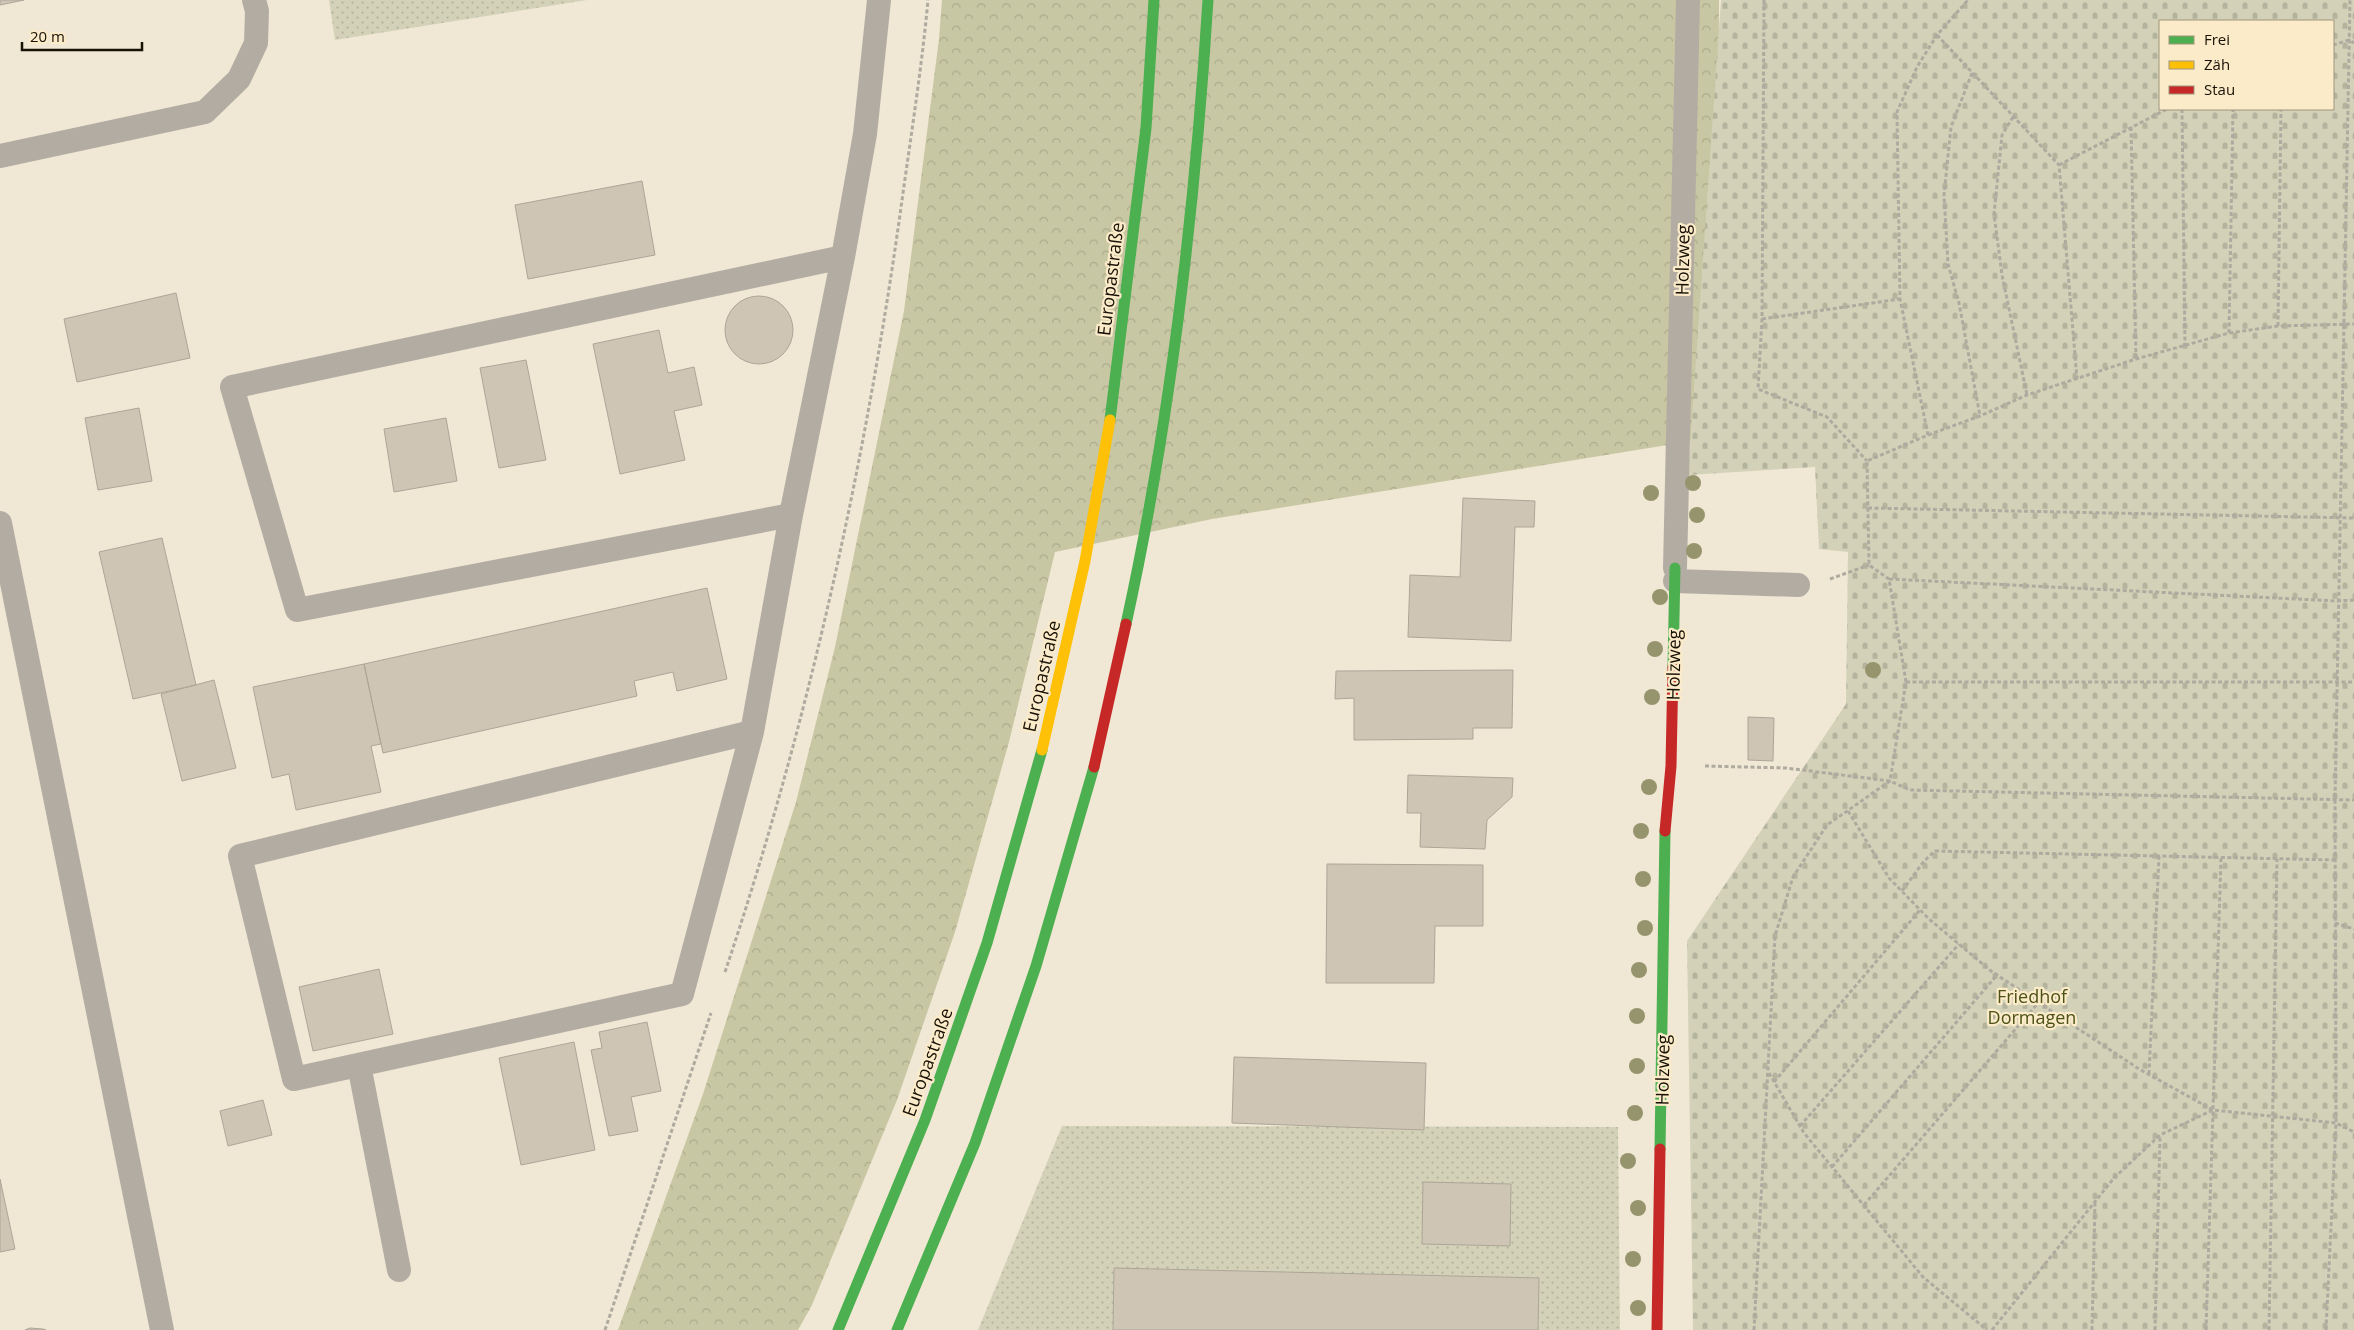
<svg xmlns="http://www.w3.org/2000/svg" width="2354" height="1330" viewBox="0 0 2354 1330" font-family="'Open Sans',sans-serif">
  <defs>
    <pattern id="grass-dots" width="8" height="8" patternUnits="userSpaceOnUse" patternTransform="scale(1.25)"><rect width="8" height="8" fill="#d3d2b8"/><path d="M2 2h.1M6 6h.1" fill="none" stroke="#b4b39d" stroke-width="1.8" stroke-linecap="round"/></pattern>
    <pattern id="forest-crowns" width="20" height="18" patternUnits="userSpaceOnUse" patternTransform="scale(1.25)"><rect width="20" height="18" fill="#c8c7a3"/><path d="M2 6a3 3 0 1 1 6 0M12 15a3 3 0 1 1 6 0" fill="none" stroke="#abaa8b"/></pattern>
    <pattern id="cemetery-stones" width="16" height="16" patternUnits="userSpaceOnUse" patternTransform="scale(1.25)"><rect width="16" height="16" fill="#d3d2b8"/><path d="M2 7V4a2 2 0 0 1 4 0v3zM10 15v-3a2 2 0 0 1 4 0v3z" fill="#b4b39d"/></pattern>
  </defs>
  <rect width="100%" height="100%" fill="#f0e7d4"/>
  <path fill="url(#grass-dots)" d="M329 0H587L335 40Z
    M1062 1126 1618 1127 1620 1330H978Z"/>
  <path fill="url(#forest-crowns)" d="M942 0H1719L1717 437 1212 519 1055 552 1009 742 955 932 897 1100 812 1305 798 1330H618L703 1094 796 802 835 647 904 311 939 39Z"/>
  <path fill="url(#cemetery-stones)" fill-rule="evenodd" d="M1721 0H2354V1330H1693L1687 941 1846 704 1848 552 1819 549 1815 467 1688 475ZM2160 21H2333V109H2160Z"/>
  <path fill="#cec5b4" stroke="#ada698" d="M0 0H24L0 5Z
    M642 181 655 255 528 279 515 205Z
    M176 293 190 358 77 382 64 319Z
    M725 330a34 34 0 1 1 68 0a34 34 0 1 1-68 0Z
    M659 330 668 373 694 367 702 405 674 411 685 460 620 474 593 344Z
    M526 360 546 460 499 468 480 368Z
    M139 408 152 481 98 490 85 418Z
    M446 418 457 481 394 492 384 429Z
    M1463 498 1535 501 1534 527H1515L1511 641 1408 637 1410 575 1460 577Z
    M162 538 196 685 133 699 99 552Z
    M707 588 727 679 677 691 673 672 634 681 637 696 383 753 364 664Z
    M364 664 381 744 371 746 381 792 296 810 289 774 272 778 253 687Z
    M1513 670 1512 728H1473V739L1354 740V698L1335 699 1336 671Z
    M214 680 236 768 182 781 161 694Z
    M1748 717 1774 718 1773 761 1748 760Z
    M1408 775 1513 778 1512 797 1487 820 1485 849 1420 847 1421 813H1407Z
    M1327 864 1483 865V926H1435L1434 983H1326Z
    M379 969 393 1034 313 1051 299 987Z
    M647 1022 661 1091 631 1097 638 1131 609 1136 591 1050 602 1048 599 1032Z
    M574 1042 595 1150 521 1165 499 1058Z
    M1234 1057 1426 1063 1424 1130 1232 1123Z
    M263 1100 272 1135 228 1146 220 1111Z
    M0 1179 15 1249 0 1252Z
    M1423 1182 1511 1184 1510 1246 1422 1244Z
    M1114 1268 1539 1278 1538 1330H1113Z
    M30 1328 43 1329 46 1330H25Z"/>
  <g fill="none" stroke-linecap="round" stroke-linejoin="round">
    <path stroke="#afaa9f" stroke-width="3" stroke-dasharray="4 2.5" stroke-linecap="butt" d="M1764 0 1762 319 1758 389 1827 417 1867 461
      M1937 35 2059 165 2077 379
      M2333 45 2349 40 2354 43
      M1972 73 1951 127 1944 195 1948 264 1959 303 1980 416
      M2182 109 2185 346
      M2013 117 2002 135 1994 214 2002 275 2027 395
      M2131 127 2136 359
      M2059 165 2167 109
      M1762 319 1900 299
      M2278 326 2281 109
      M2229 333 2233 109
      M1928 435 1980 416 2027 395 2136 359 2229 333 2278 326 2354 324
      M1868 508 2354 518
      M1830 579 1869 565
      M1889 579 2337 601 2354 600
      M1906 682H2354
      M1705 766 1786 768 1890 781 1910 790 2354 800
      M1848 811 1889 878 1929 919 1991 971 2139 1069 2213 1110
      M1902 891 1924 861 1935 851 2335 860
      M2335 923 2354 929
      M725 972C810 719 867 457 903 193 912 129 922 65 928 0
      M1769 1073 1804 1133 1923 1277 1987 1330
      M2149 1074 2159 856
      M1774 1082 1920 910
      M1800 1126 1959 944
      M1832 1167 1997 975
      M1864 1205 2038 1003
      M605 1330 711 1013
      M1754 1330 1775 936 1793 877 1827 825 1890 781 1906 682 1889 579 1869 565 1867 461 1928 435 1900 299 1897 112 1917 67 1937 35 1968 0
      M1992 1330 2114 1178 2160 1135 2213 1110 2336 1123 2354 1132
      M2092 1330 2095 1203
      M2155 1330 2160 1136
      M2206 1330 2221 858
      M2269 1330 2277 859
      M2326 1330 2336 1123 2335 800 2350 0"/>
    <path stroke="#b3aca3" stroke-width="24" d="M0 156 205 112 239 79 256 43 257 11 254 0
      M791 515 297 610 232 387 843 257
      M0 523 162 1330
      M1675 568 1688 0
      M1675 581 1798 585
      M752 732 240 856 294 1079 682 994 752 732 791 515 843 257 865 134 879 0
      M359 1065 399 1270"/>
    <path stroke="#4caf50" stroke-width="11" d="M1110 420 1146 128 1154 0
      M1126 624C1171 419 1195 209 1208 0
      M1673 667 1675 568
      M1660 1149 1665 831
      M838 1330 925 1120 987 943 1042 750
      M897 1330 975 1143 1036 966 1094 767"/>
    <path stroke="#ffc107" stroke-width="11" d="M1042 750 1085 561 1110 420"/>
    <path stroke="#c62828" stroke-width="11" d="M1094 767 1126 624
      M1665 831 1671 766 1673 667
      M1657 1330 1660 1149"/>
  </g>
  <g fill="#96946c">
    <circle cx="1693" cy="483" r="8"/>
    <circle cx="1651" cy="493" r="8"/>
    <circle cx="1697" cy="515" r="8"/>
    <circle cx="1694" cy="551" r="8"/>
    <circle cx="1660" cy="597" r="8"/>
    <circle cx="1655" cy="649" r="8"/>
    <circle cx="1873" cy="670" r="8"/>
    <circle cx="1652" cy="697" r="8"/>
    <circle cx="1649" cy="787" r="8"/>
    <circle cx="1641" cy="831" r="8"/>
    <circle cx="1643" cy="879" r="8"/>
    <circle cx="1645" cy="928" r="8"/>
    <circle cx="1639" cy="970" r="8"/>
    <circle cx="1637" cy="1016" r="8"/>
    <circle cx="1637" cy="1066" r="8"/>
    <circle cx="1635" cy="1113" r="8"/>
    <circle cx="1628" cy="1161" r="8"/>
    <circle cx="1638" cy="1208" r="8"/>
    <circle cx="1633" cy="1259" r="8"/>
    <circle cx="1638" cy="1308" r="8"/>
  </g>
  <g text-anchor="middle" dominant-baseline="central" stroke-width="4.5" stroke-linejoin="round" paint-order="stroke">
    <g font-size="18" fill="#171106" stroke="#fbebc9">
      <text transform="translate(1682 260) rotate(-89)">Holzweg</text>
      <text transform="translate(1110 279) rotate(-83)">Europastraße</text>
      <text transform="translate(1673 665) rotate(-89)">Holzweg</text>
      <text transform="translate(1041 676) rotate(-77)">Europastraße</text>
      <text transform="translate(927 1062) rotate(-70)">Europastraße</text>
      <text transform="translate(1662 1070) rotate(-89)">Holzweg</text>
    </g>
    <g font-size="18" fill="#4c5117" stroke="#fbebc9">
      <text x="2032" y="996">Friedhof<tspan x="2032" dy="21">Dormagen</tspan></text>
    </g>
  </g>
  <rect x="2159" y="20" width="175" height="90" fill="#fbebc9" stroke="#a0947b"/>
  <rect x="2169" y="36" width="25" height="8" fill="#4caf50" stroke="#a0947b"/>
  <text x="2204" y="45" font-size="15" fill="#171106">Frei</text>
  <rect x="2169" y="61" width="25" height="8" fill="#ffc107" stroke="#a0947b"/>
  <text x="2204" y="70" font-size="15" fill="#171106">Zäh</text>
  <rect x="2169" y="86" width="25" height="8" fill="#c62828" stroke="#a0947b"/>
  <text x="2204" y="95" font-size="15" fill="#171106">Stau</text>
  <path d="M22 42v8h120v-8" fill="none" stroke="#171106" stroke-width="2.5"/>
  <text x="30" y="42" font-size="15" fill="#171106" stroke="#fbebc9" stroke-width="4" paint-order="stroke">20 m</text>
</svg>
